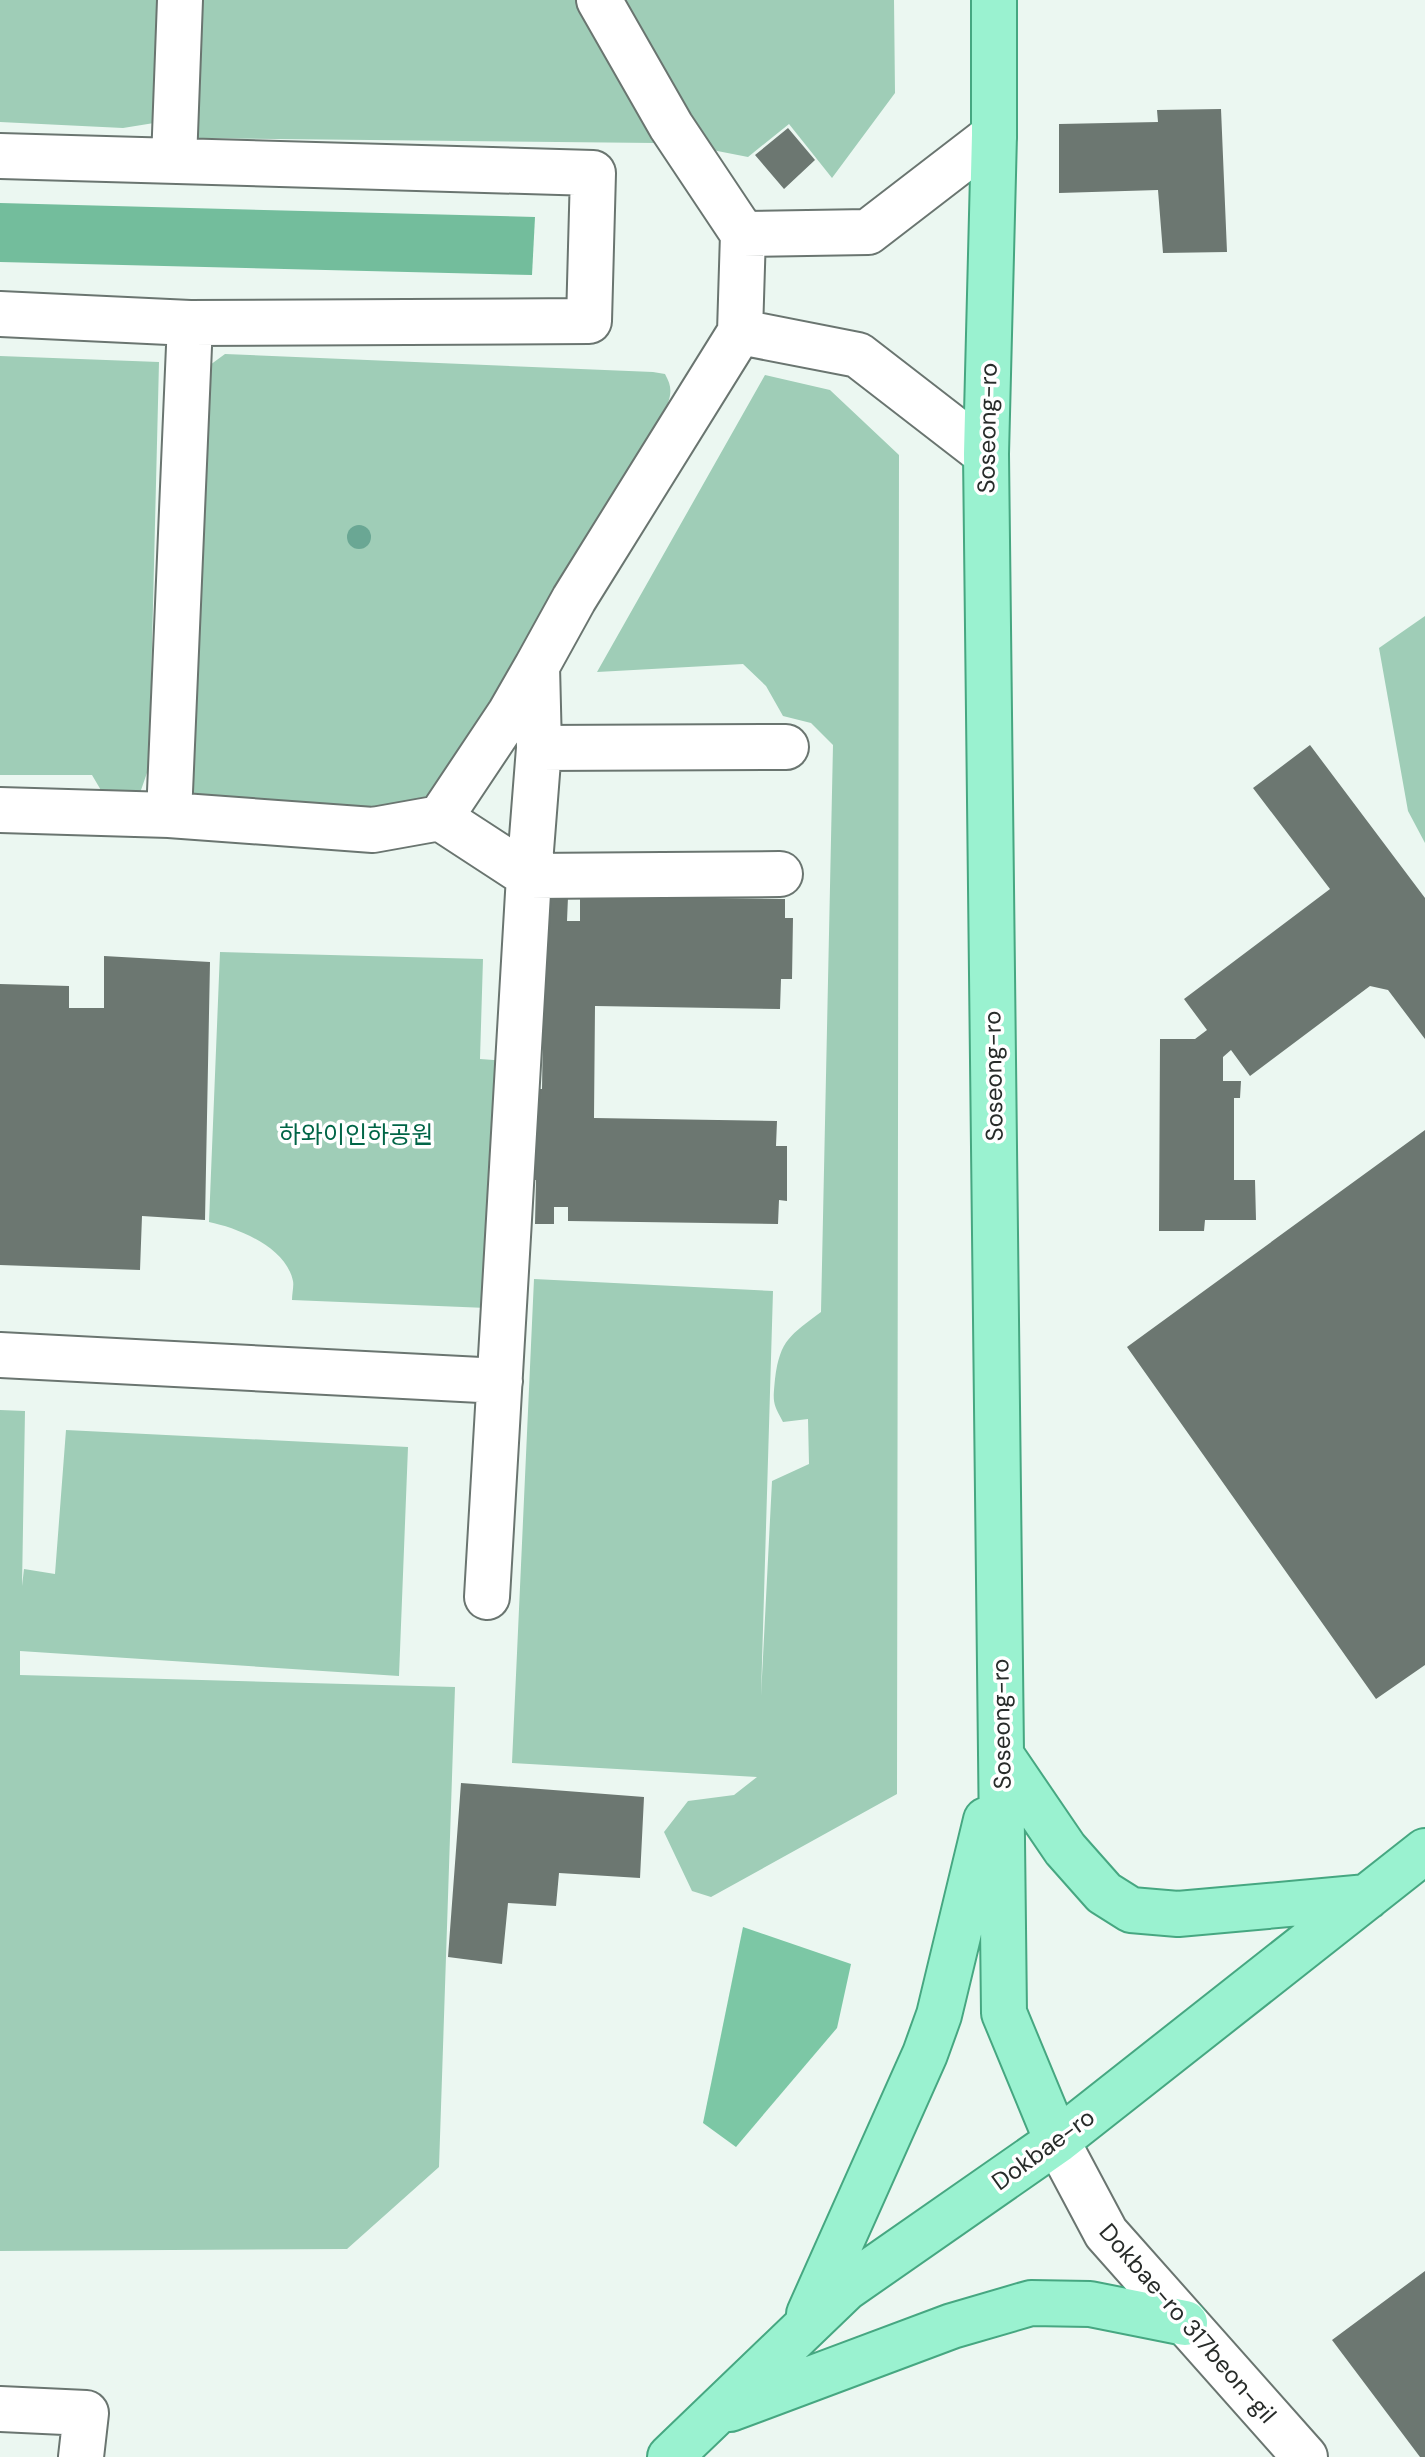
<svg xmlns="http://www.w3.org/2000/svg" width="1425" height="2457" viewBox="0 0 1425 2457" font-family="'DM Sans','Noto Sans KR',sans-serif">
  <rect width="100%" height="100%" fill="#ebf7f1"/>
  <path fill="#9fcdb7" d="M0 0H169L154 123 123 128 0 122Z
    M197 0H577L656 143 195 138Z
    M614 0H894L895 93 832 178 789 124 748 157 702 148Z
    M225 354 653 372 665 374C671 385 672 391 668 403L474 740 434 792 398 814 196 809 182 783 210 365Z
    M0 356 159 362 149 767 140 793 102 792 92 775H0Z
    M765 375 830 390 899 455 897 1794 711 1897 692 1891 664 1832 688 1801 734 1795 757 1777 512 1763 534 1279 773 1291 761 1696 772 1481 809 1464 808 1419 783 1422C772 1402 773 1402 775 1379 780 1339 791 1335 821 1312L833 745 811 723 783 716 766 686 743 664 597 672Z
    M1425 616V843L1408 811 1379 648Z
    M220 952 483 959 480 1059 507 1061 487 1308 292 1300C292 1294 294 1286 293 1281 286 1247 238 1228 209 1222Z
    M0 1410 25 1411 22 1586 24 1569 55 1574 66 1430 408 1447 399 1676 20 1651V1675L455 1687 439 2167 347 2249 0 2251Z"/>
  <path fill="#7cc7a5" d="M743 1927 851 1964 837 2028 736 2147 703 2123Z"/>
  <path fill="#73bd9c" d="M0 203 535 217 532 275 0 262Z"/>
  <path fill="#6c7771" d="M1221 109 1227 252 1163 253 1158 190 1059 193V124L1158 122 1157 110Z
    M788 128 815 160 784 189 755 155Z
    M1310 745 1425 898V1039L1388 990 1370 986 1250 1076 1231 1050 1223 1057V1081H1241L1240 1098H1234V1180H1255L1256 1220H1205L1204 1231H1159L1160 1039H1195L1207 1030 1184 999 1330 889 1253 788Z
    M548 896 568 897 567 921H580V896L785 899V918H793L792 979H781L780 1009 595 1006 594 1118 777 1121 776 1146H787V1201L779 1200 778 1224 568 1221V1207H554V1224H535L536 1180H529L530 1089H542L543 1029H534L535 940H548Z
    M104 956 210 962 205 1220 142 1216 140 1270 0 1265V984L69 986V1008H104Z
    M1425 1130V1665L1376 1699 1127 1347Z
    M461 1783 644 1797 640 1878 559 1873 556 1906 508 1903 502 1964 448 1957Z
    M1425 2271V2457H1420L1332 2340Z"/>
  <g fill="none" stroke-linecap="round" stroke-linejoin="round">
    <g stroke="#6a7570" stroke-width="48">
      <path id="minor" d="M599 0 671 126 743 234 868 232 994 135
        M0 156 593 173 589 321 190 323 0 314
        M174 161 180 0
        M740 332 743 234
        M539 748 786 747
        M0 810 169 815 373 830 440 818 510 713 537 666
        M169 815 190 323
        M440 818 529 876 780 874
        M0 1355 500 1381
        M487 1597 529 876 539 748 537 666 574 599 740 332 858 355 986 454
        M1057 2141 1106 2233 1305 2457
        M0 2409 86 2413 81 2457"/>
    </g>
    <g stroke="#46a781" stroke-width="48">
      <path id="major" d="M994 0V135L986 454 1004 2013 1057 2141
        M1001 1755 1065 1849 1104 1893 1131 1910 1178 1914 1367 1897
        M809 2314 925 2054 939 2015 986 1820
        M730 2409 952 2326 1031 2303 1090 2304 1185 2323
        M670 2457 846 2288 1057 2141 1425 1851"/>
    </g>
    <use href="#minor" stroke="#fff" stroke-width="44"/>
    <use href="#major" stroke="#9af2d0" stroke-width="44"/>
  </g>
  <circle fill="#6aa794" cx="359" cy="537" r="12"/>
  <g text-anchor="middle" dominant-baseline="central" stroke-width="7" stroke-linejoin="round" paint-order="stroke">
    <g font-size="24" fill="#282c2a" stroke="#fff">
      <text transform="translate(987 428) rotate(-89)">Soseong-ro</text>
      <text transform="translate(993 1076) rotate(-91)">Soseong-ro</text>
      <text transform="translate(1001 1724) rotate(-91)">Soseong-ro</text>
      <text transform="translate(1043 2149) rotate(-36)">Dokbae-ro</text>
      <text transform="translate(1188 2323) rotate(49)">Dokbae-ro 317beon-gil</text>
    </g>
    <g font-size="24" fill="#016547" stroke="#fff">
      <text x="356" y="1134">하와이인하공원</text>
    </g>
  </g>
</svg>
